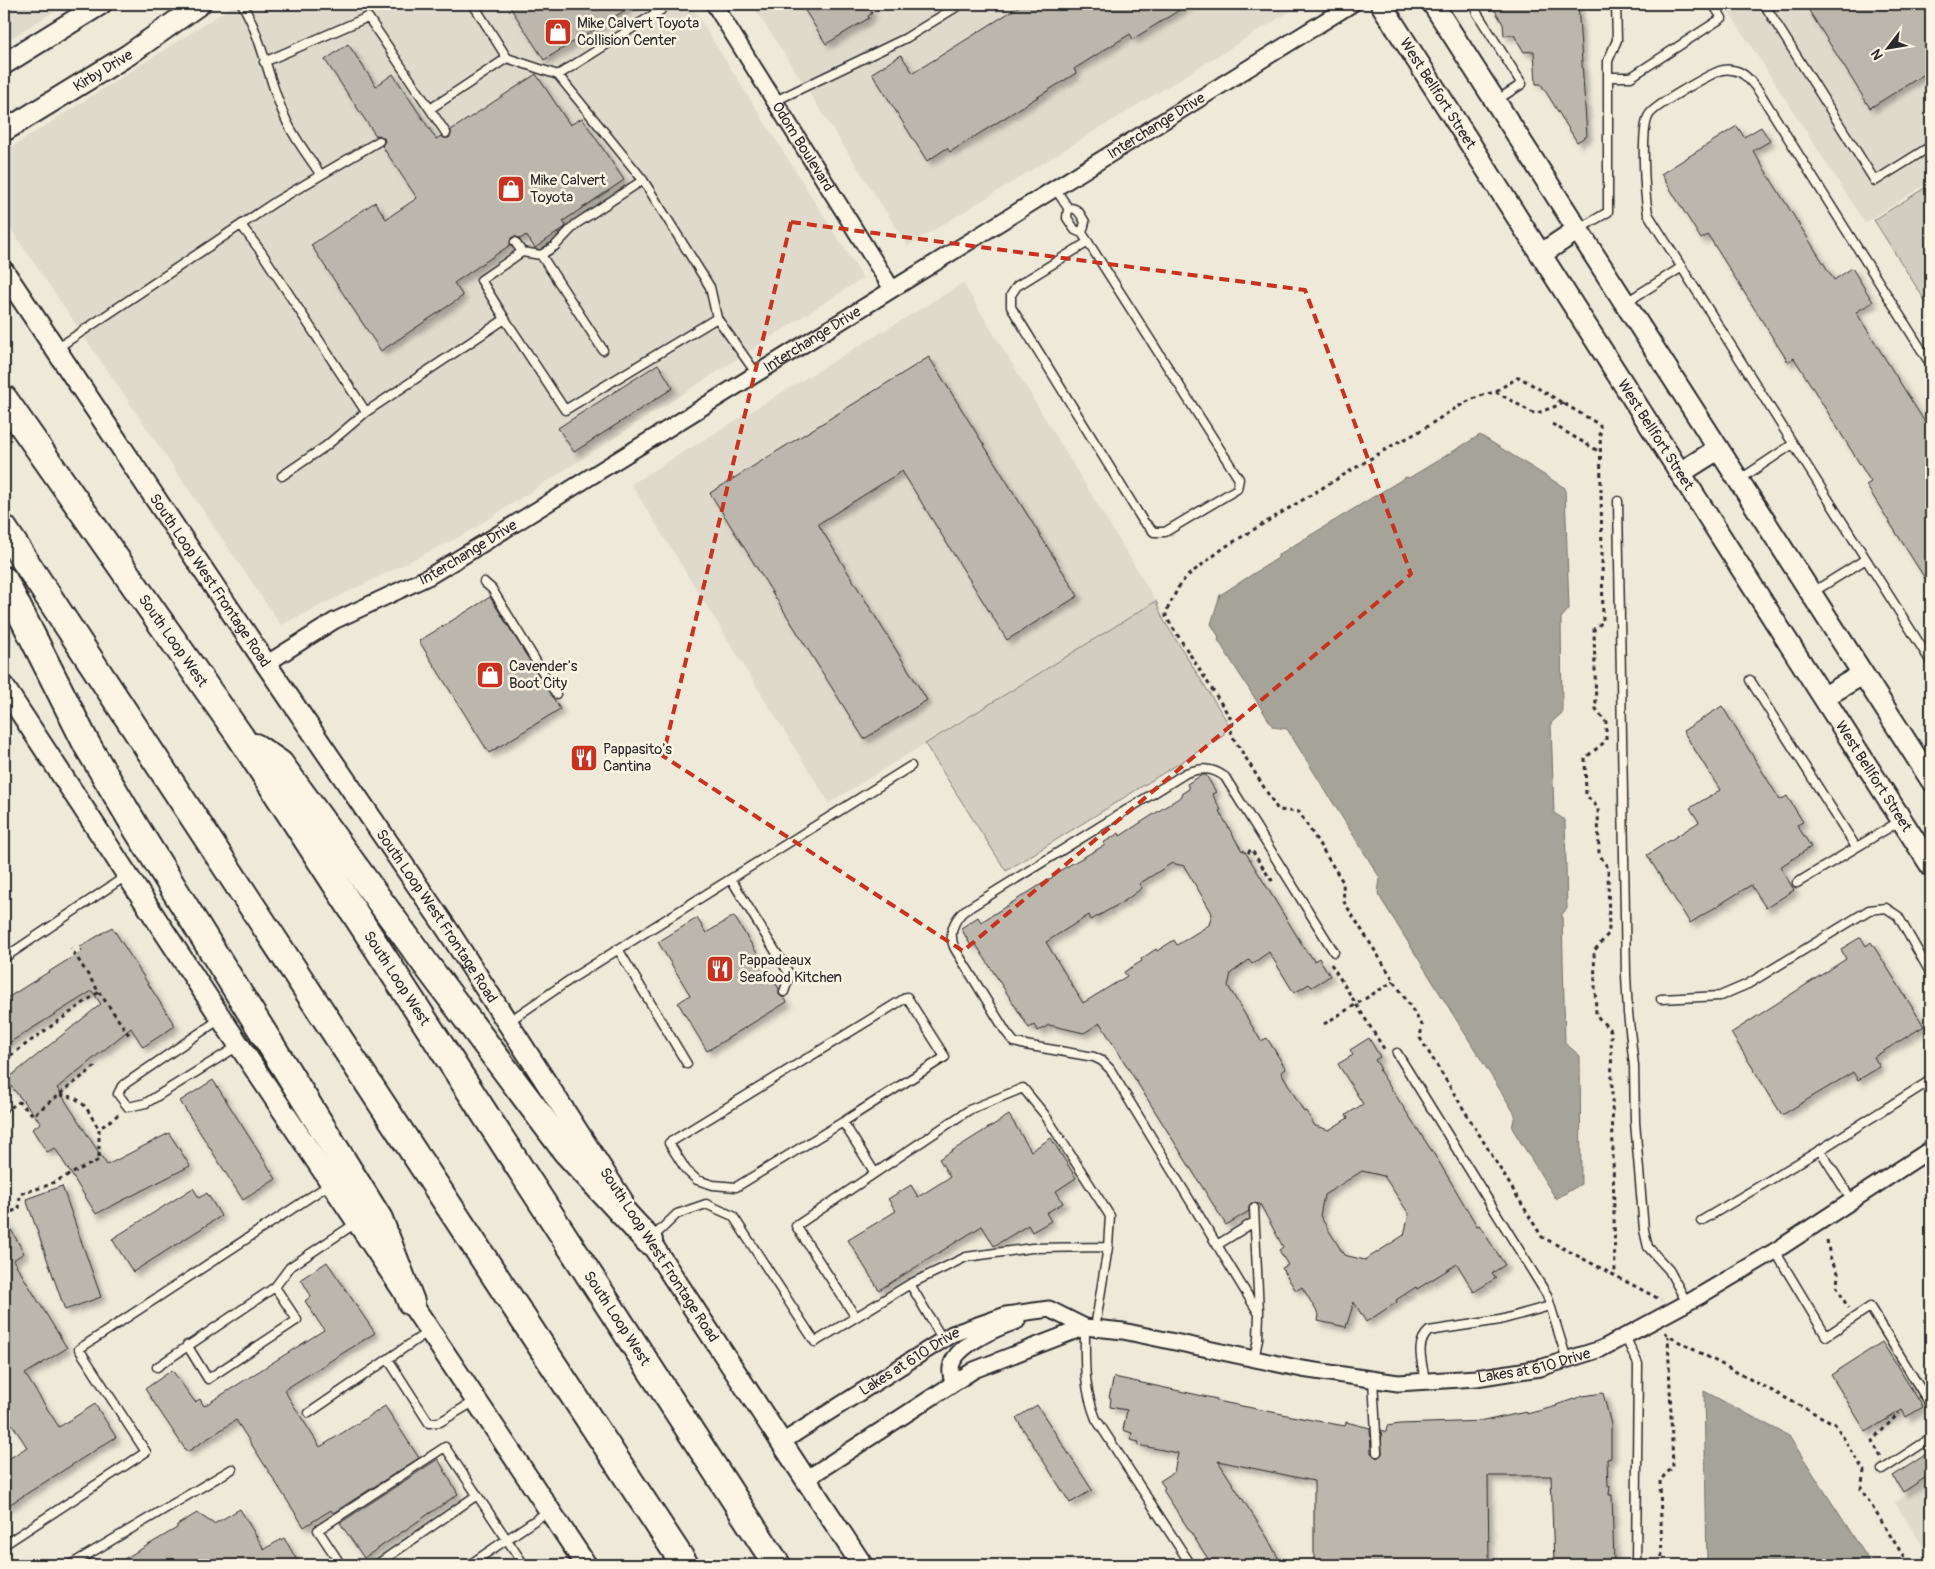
<svg xmlns="http://www.w3.org/2000/svg" width="1935" height="1569" viewBox="0 0 1935 1569" font-family="Pangolin,sans-serif">
  <defs>
    <filter id="shadow"><feDropShadow dx="4.5" dy="4.5" stdDeviation="2.5" flood-color="#0004"/></filter>
  </defs>
  <rect width="100%" height="100%" fill="#efe9da"/>
  <filter id="ink" filterUnits="userSpaceOnUse"><feTurbulence type="fractalNoise" baseFrequency=".02" numOctaves="2"/><feDisplacementMap in="SourceGraphic" scale="10" xChannelSelector="R" yChannelSelector="G"/><feConvolveMatrix kernelMatrix="1 2 1 2 8 2 1 2 1" color-interpolation-filters="sRGB"/></filter>
  <g filter="url(#ink)">
    <path fill="#e0dacc" d="M4 4H67L4 42Z
      M236 4H690L863 278 465 534 281 625 4 219V152Z
      M752 4H1302L908 246Z
      M1724 4H1931V181L1865 223Z
      M963 283 1156 601 829 803 631 484Z
      M1931 1479V1559L1895 1503Z"/>
    <path fill="#d2cdc0" stroke="#7e7c76" d="M1931 184V310L1874 220Z
      M1156 601 1163 619 1228 723 1223 736 1006 871 925 744Z"/>
    <path fill="#a6a399" stroke="#75736d" d="M1480 435 1565 488 1569 609 1561 618 1562 713 1551 723 1554 813 1565 820 1567 909 1562 914 1565 1043 1580 1056 1581 1184 1556 1199 1512 1128 1515 1114 1378 894 1380 878 1287 729 1273 727 1218 640 1219 637 1211 624 1220 595 1278 558V555L1406 477 1409 478Z
      M1704 1391 1789 1436 1872 1565H1707Z"/>
    <path fill="#bcb7ac" stroke="#2b2b2b" fill-rule="evenodd" filter="url(#shadow)" d="M508 4H635L544 60Z
      M801 4H866L872 13 868 16 869 18 826 44Z
      M1023 4H1189L1133 39 1130 34 1109 47 1074 69 1076 73 950 152 947 148 927 161 872 73 901 55 913 73Z
      M1491 4H1578L1587 136 1577 142 1541 84H1536L1534 51 1524 52 1514 35 1504 36 1503 24Z
      M1816 4H1931V70L1870 108 1808 9Z
      M348 44 376 86 393 74 436 139 441 136 444 138H449L451 135V130L536 74 570 125 582 118 624 180 563 221 566 226 564 228 535 248 526 235 520 239 515 236 511 238 510 245 454 283 463 296 381 351 311 245 375 202 386 219 417 198 382 146 385 141 384 138 379 135 376 136 325 60Z
      M1737 126 1744 137 1761 127 1770 141 1753 151 1834 280 1852 268 1873 302 1856 312 1931 432V588L1866 485 1871 482 1794 358 1788 362 1708 235 1701 239 1661 174Z
      M929 357 1078 596 1007 640 902 471 818 524 927 700 864 739 710 493Z
      M658 364 673 388 574 452 558 428Z
      M490 597 560 709 489 753 419 641Z
      M1722 706 1780 800 1787 796 1803 822 1797 825 1811 847 1780 867 1794 890 1766 908 1751 885 1690 923 1647 855 1699 822 1690 808 1720 790 1683 731Z
      M1202 775H1206L1216 792 1212 794 1221 810 1219 811 1242 851 1244 850 1308 954 1309 953 1314 961 1319 958 1330 976 1312 987 1309 984 1294 993 1269 952 1252 964 1249 960 1231 973 1228 986 1261 1041 1267 1038 1286 1069 1281 1072 1304 1112 1306 1111 1315 1126 1329 1130 1348 1118 1346 1115 1363 1104 1338 1064 1353 1055 1350 1050 1369 1038 1380 1057 1375 1060 1381 1069 1379 1070 1439 1162 1477 1226 1479 1225 1505 1265 1492 1273 1496 1278 1474 1292 1457 1264 1417 1289 1416 1287 1396 1300 1397 1302 1366 1322 1354 1302 1346 1327 1318 1321 1319 1315 1302 1287 1296 1291 1282 1268 1288 1265 1279 1250 1283 1247 1260 1204 1251 1203 1249 1206V1211L1226 1225 1100 1023 1084 1033 1049 1025 1038 1031 1034 1025 1029 1028 975 943 971 946 961 928 978 917 981 922 1053 877 1052 875 1105 845 1103 843 1119 833 1120 836 1182 796 1181 794 1189 789 1187 784ZM1172 863 1184 866 1212 913 1209 925 1177 945 1174 940 1157 951 1156 949 1141 959 1142 961 1124 972 1127 976 1083 1003 1046 942 1089 915 1091 920 1126 900 1142 888 1139 884ZM1362 1171 1384 1176 1409 1214 1404 1235 1365 1260 1344 1255 1320 1216 1324 1195Z
      M734 916 779 989V995L784 998 787 1002 707 1051 678 1003 690 995 658 942 697 918 706 933Z
      M112 927 175 1026 143 1047 131 1028 57 1088 107 1165 169 1133 190 1166 96 1214 55 1148 47 1152 43 1146 32 1129 41 1123 6 1080 101 1004 92 991 4 1046V1000L82 951 80 947Z
      M1861 937 1866 946 1871 942 1924 1026 1874 1057 1880 1067 1858 1080 1853 1072 1782 1115 1731 1033 1846 959 1841 949Z
      M213 1080 276 1179 243 1200 180 1101Z
      M1009 1115 1031 1151 1051 1138 1076 1178 1056 1191 1063 1203 1046 1213 1051 1221 1032 1232 1028 1225 994 1246 982 1226 879 1290 848 1240 896 1211 888 1199 911 1185 918 1197 950 1177 939 1159Z
      M62 1186 101 1297 65 1310 26 1199Z
      M193 1188 199 1198 207 1193 221 1216 133 1272 112 1239Z
      M4 1217 24 1253 13 1260 67 1348 25 1374 59 1427 95 1404 116 1437 4 1508V1462L27 1447 4 1412Z
      M327 1262 375 1333 284 1390 320 1447 385 1406 419 1458 333 1513 331 1510 304 1527 236 1420 187 1452 145 1389 172 1370 195 1402 200 1399 204 1406 324 1330 305 1301 311 1296 301 1279Z
      M1882 1342 1923 1407 1906 1417 1902 1410 1866 1432 1831 1375Z
      M1114 1377 1217 1399V1401L1317 1421 1345 1426 1346 1422 1370 1428 1371 1453 1377 1458 1382 1454 1381 1430 1386 1432 1387 1426 1400 1424 1484 1421 1506 1416 1527 1412V1414L1557 1406 1556 1405 1583 1396 1603 1393 1611 1425V1458L1607 1459 1608 1487 1610 1486 1609 1495H1612L1614 1565H1554L1551 1476H1488L1489 1565H1314V1481L1218 1461 1267 1537 1282 1565H1212L1163 1490 1165 1488 1160 1481 1174 1472 1178 1453 1138 1445 1139 1442 1130 1440 1132 1433 1123 1430 1127 1410 1110 1407 1111 1398 1109 1397Z
      M1037 1405 1092 1490 1070 1503 1016 1418Z
      M1931 1451V1474L1903 1492 1893 1476Z
      M438 1459 458 1494 364 1558 340 1523Z
      M240 1509 264 1549 284 1538 300 1565H114L177 1528V1525L197 1513 214 1524Z"/>
    <g fill="none" stroke-linecap="round" stroke-linejoin="round">
      <g stroke="#2b2b2b" stroke-width="11">
        <path id="service" d="M242 4C262 37 268 79 284 115 292 136 308 155 320 174
          M473 4 507 58 558 75 643 180 710 287 717 318 756 373
          M1476 4 1477 13 1522 84 1497 100
          M1764 4 1875 181 1931 146
          M264 62 368 17 446 133
          M558 75 661 10
          M1608 77H1631L1722 18 1713 4
          M775 101 906 38 961 4
          M430 109 507 58
          M1055 188 1068 208 1067 218 1075 230 1082 233 1085 222C1080 214 1078 207 1068 208
          M241 225 262 253 366 412 505 319 565 410 717 318
          M1579 229 1608 212V61L1617 40 1616 4
          M1082 233 1088 242 1239 479 1237 489 1165 532H1154L1143 521 1011 307V295L1017 286 1088 242
          M515 242 522 252
          M541 255 603 350
          M1625 303 1682 267
          M505 319 481 280 522 252 541 255 555 246 576 224 643 180
          M56 349 275 202 379 141
          M1931 365 1758 90C1751 82 1744 71 1732 70 1727 69 1720 70 1717 72 1705 77 1654 106 1649 115 1640 129 1645 196 1648 214L1931 662
          M282 476 326 446 366 412
          M1739 480 1793 444
          M1618 501 1626 975 1628 1013 1634 1066 1635 1122 1644 1230 1648 1247 1669 1270 1687 1303
          M484 582 492 589 556 694
          M1813 592 1866 559
          M1750 680 1856 847
          M731 879 790 975 784 992
          M1797 883 1900 821
          M618 949 687 1064
          M4 958 126 876
          M1661 999 1720 996 1748 984 1869 910 1886 908 1898 916 1931 974
          M220 1019 122 1086 118 1094 128 1107 146 1103 238 1046
          M508 1022 574 977 911 766
          M1397 1053 1547 1295 1567 1360
          M843 1122 945 1057 907 997 669 1143 686 1170 697 1180 713 1185 736 1187 843 1122 875 1173
          M1820 1150 1931 1080
          M1254 1208 1259 1312
          M1701 1221 1820 1150 1852 1201
          M652 1238 677 1214 706 1204 733 1216 815 1342 910 1284 943 1340
          M1217 1245 1254 1222
          M1775 1251 1826 1336 1870 1307 1931 1406
          M910 1284 966 1257 1032 1248 1108 1247 1095 1328
          M855 1316 796 1226 969 1110 1023 1088 1045 1115 1110 1216 1108 1247
          M1085 1327C1085 1362 1083 1386 1096 1419L1191 1565
          M1625 1336 1638 1364 1636 1565
          M187 1345 208 1379 297 1320 275 1287
          M388 1359 429 1423 440 1422 475 1401
          M1254 1360 1258 1339 1259 1314 1110 1069 1102 1061 1094 1057 1025 1045 1014 1042 1006 1032 955 949C948 935 953 921 964 911L1186 773C1201 768 1212 767 1225 777L1334 952
          M157 1367 275 1287 290 1267 356 1223
          M1373 1379 1377 1452
          M1425 1381C1423 1364 1414 1344 1429 1331L1500 1320 1550 1306
          M309 1413 429 1331
          M1882 1470 1931 1438
          M4 1545 146 1452 79 1349 330 1184
          M70 1565 232 1469
          M341 1565 318 1530 445 1447 524 1565
          M376 1565 477 1495
          M469 1565 550 1510"/>
      </g>
      <g stroke="#2b2b2b" stroke-width="19">
        <g id="minor">
          <path id="s1" d="M714 4 892 289"/>
          <path id="s2" d="M266 664 334 621 428 577 466 554 1352 4"/>
          <path d="M953 1383C952 1379 950 1372 951 1368 953 1346 998 1327 1017 1321"/>
          <path id="s3" d="M782 1442 952 1334 1006 1315 1049 1309 1085 1327 1123 1331 1302 1369 1398 1383 1476 1378 1540 1368 1601 1349 1696 1298 1775 1251 1931 1149"/>
          <path d="M806 1479 974 1370 1085 1327"/>
        </g>
      </g>
      <g stroke="#2b2b2b" stroke-width="24">
        <g id="secondary">
          <path id="s4" d="M1381 4 1931 866"/>
          <path d="M1433 4 1931 780"/>
          <path d="M4 64 101 4"/>
          <path id="s5" d="M4 131 128 55 200 4"/>
          <path d="M1541 254 1577 230"/>
          <path id="s6" d="M4 272 266 664 447 929 622 1200"/>
          <path d="M1680 473 1718 449"/>
          <path d="M4 687 221 1018 586 1565"/>
          <path d="M1824 697 1863 674"/>
          <path d="M641 1228 862 1565"/>
        </g>
      </g>
      <g stroke="#2b2b2b" stroke-width="30">
        <g id="motorway">
          <path id="s7" d="M4 399 240 736 777 1565"/>
          <path d="M4 529 685 1565"/>
          <path d="M4 580 87 745 138 831 379 1219 411 1302"/>
          <path d="M255 747 280 764 425 963 566 1151 649 1241"/>
        </g>
      </g>
      <path stroke="#2b2b2b" stroke-width="3" stroke-dasharray="4 4" stroke-linecap="butt" d="M1496 391 1519 377 1600 425 1603 622 1594 629 1596 709 1606 722V741L1585 758 1586 795 1598 808 1599 854 1608 868 1609 933 1594 951 1596 1015 1611 1031 1615 1275
        M1564 403 1535 414 1496 392C1461 397 1431 429 1398 442L1225 547 1186 577 1178 588 1166 612V617L1233 722 1231 734 1278 810 1299 812 1343 882 1344 902 1422 1025 1420 1038 1542 1237 1661 1300
        M1552 424 1600 452
        M1248 853 1251 849 1271 880 1274 879
        M1331 964 1386 1052
        M99 992 129 1035
        M1324 1024 1394 981
        M4 1060 99 992 71 948
        M60 1095C85 1097 86 1109 99 1129
        M4 1102 8 1110
        M4 1112 19 1102 33 1115 97 1065
        M4 1214 19 1209 20 1194 46 1186 99 1160V1129L119 1114
        M1827 1240 1830 1257 1838 1273 1837 1287 1848 1308
        M1665 1332 1668 1336 1835 1424 1864 1471 1861 1489 1909 1565
        M1881 1457 1872 1441 1899 1413
        M1662 1565 1660 1480 1673 1467 1668 1336"/>
      <use href="#service" stroke="#fcf5e5" stroke-width="8"/>
      <use href="#minor" stroke="#fcf5e5" stroke-width="15"/>
      <use href="#secondary" stroke="#fcf5e5" stroke-width="20"/>
      <use href="#motorway" stroke="#fcf5e5" stroke-width="26"/>
    </g>
  </g>
  <path fill="none" stroke="#c8321e" stroke-width="4" stroke-dasharray="10 6" stroke-linejoin="round" d="M791 222 1305 290 1411 574 963 951 663 756Z"/>
  <defs>
    <g id="shop-square" transform="scale(1.4375)"><rect x="-9" y="-9" width="18" height="18" rx="4" fill="#c8321e" stroke="#fcf5e5"/><path d="M-5-2.5h2.3a2.7 3.5 0 0 1 5.4 0H5L5.5 6h-11ZM-1.5-2.5h3a1.5 2.3 0 0 0-3 0Z" fill="#fff"/></g>
    <g id="restaurant-square" transform="scale(1.4375)"><rect x="-9" y="-9" width="18" height="18" rx="4" fill="#c8321e" stroke="#fcf5e5"/><path d="M-5-6h1v4h1v-4h1v4h1v-4h1v5L-1.5 .5V6h-2V.5L-5-1ZM5-6V6H3V1.5H1.5Q1.5-4 5-6Z" fill="#fff"/></g>
  </defs>
  <g fill-rule="evenodd">
    <use href="#shop-square" x="558" y="32"/>
    <use href="#shop-square" x="511" y="189"/>
    <use href="#shop-square" x="490" y="675"/>
    <use href="#restaurant-square" x="584" y="758"/>
    <use href="#restaurant-square" x="720" y="969"/>
  </g>
  <g text-anchor="middle" dominant-baseline="central" stroke-width="5" stroke-linejoin="round" paint-order="stroke">
    <g font-size="15" fill="#2b2b2b" stroke="#fcf5e5" text-anchor="start">
      <text x="577" y="23">Mike Calvert Toyota<tspan x="577" dy="17">Collision Center</tspan></text>
      <text x="530" y="180">Mike Calvert<tspan x="530" dy="17">Toyota</tspan></text>
      <text x="509" y="666">Cavender's<tspan x="509" dy="17">Boot City</tspan></text>
      <text x="603" y="749">Pappasito's<tspan x="603" dy="17">Cantina</tspan></text>
      <text x="739" y="960">Pappadeaux<tspan x="739" dy="17">Seafood Kitchen</tspan></text>
    </g>
    <g font-size="15" fill="#2b2b2b" stroke="#fcf5e5">
      <text stroke="none"><textPath href="#s5" startOffset="116">Kirby Drive</textPath></text>
      <text stroke="none"><textPath href="#s4" startOffset="106">West Bellfort Street</textPath></text>
      <text stroke="none"><textPath href="#s2" startOffset="1041">Interchange Drive</textPath></text>
      <text stroke="none"><textPath href="#s1" startOffset="168">Odom Boulevard</textPath></text>
      <text stroke="none"><textPath href="#s2" startOffset="636">Interchange Drive</textPath></text>
      <text stroke="none"><textPath href="#s4" startOffset="511">West Bellfort Street</textPath></text>
      <text stroke="none"><textPath href="#s2" startOffset="231">Interchange Drive</textPath></text>
      <text stroke="none"><textPath href="#s6" startOffset="371">South Loop West Frontage Road</textPath></text>
      <text stroke="none"><textPath href="#s7" startOffset="295">South Loop West</textPath></text>
      <text stroke="none"><textPath href="#s4" startOffset="916">West Bellfort Street</textPath></text>
      <text stroke="none"><textPath href="#s6" startOffset="776">South Loop West Frontage Road</textPath></text>
      <text stroke="none"><textPath href="#s7" startOffset="700">South Loop West</textPath></text>
      <text transform="translate(659 1255) rotate(57)">South Loop West Frontage Road</text>
      <text stroke="none"><textPath href="#s7" startOffset="1105">South Loop West</textPath></text>
      <text stroke="none"><textPath href="#s3" startOffset="151">Lakes at 610 Drive</textPath></text>
      <text stroke="none"><textPath href="#s3" startOffset="798">Lakes at 610 Drive</textPath></text>
    </g>
  </g>
  <rect width="1935" height="1569" fill="none" stroke="#fcf5e5" stroke-width="20"/>
  <rect x="10" y="10" width="1915" height="1549" fill="none" stroke="#2b2b2b" stroke-width="2" filter="url(#ink)"/>
  <g transform="translate(1888 48) rotate(239)" stroke="#fcf5e5" stroke-width="4" paint-order="stroke">
  <path d="M0-4L9 19L0 12L-9 19Z" fill="#2b2b2b"/>
  <text y="-8" font-size="14" font-weight="bold" text-anchor="middle" fill="#2b2b2b">N</text>
  </g>
</svg>
